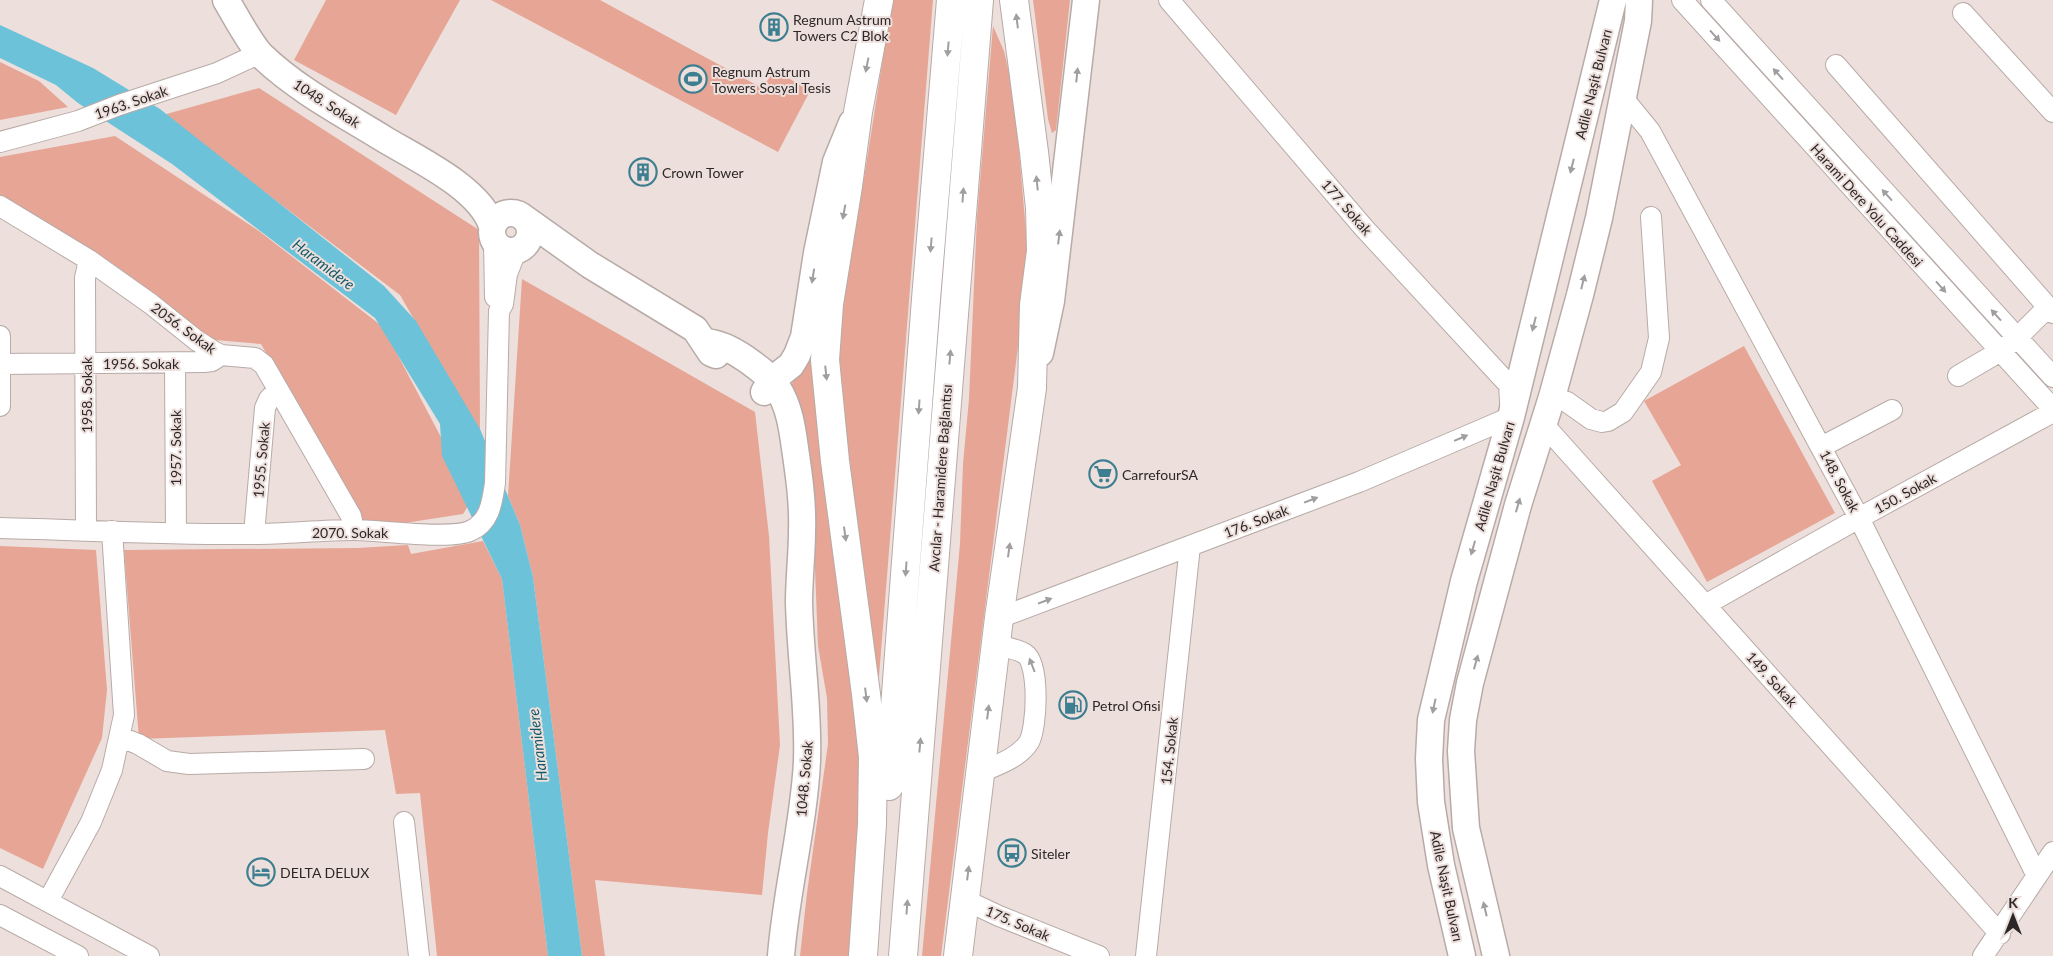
<svg xmlns="http://www.w3.org/2000/svg" width="2053" height="956" viewBox="0 0 2053 956" font-family="Lato,sans-serif">
  <rect width="100%" height="100%" fill="#eddfdc"/>
  <path fill="#e6a595" d="M326 0H460L396 115 294 60Z
    M491 0H600L762 88 775 70 810 91 778 152Z
    M892 0H933L878 689 836 382 842 303 866 166Z
    M1033 0H1070L1056 130 1052 133 1048 119Z
    M993 26 1004 51 1014 94 1027 243 1024 299 941 956H922L960 544 963 464 969 399 977 217Z
    M0 62 39 81 68 107 0 120Z
    M259 88 479 230 480 434 400 295 163 115Z
    M115 136 259 231 383 327 473 498 463 514 366 529 261 344 215 340 0 195V157Z
    M522 279 755 412 769 536 780 745 768 833 762 895 595 880 605 956H582L533 577 520 525 508 496Z
    M815 338 864 736 852 956H800L807 893 828 744 827 698 818 646 814 544 791 385 803 366Z
    M1744 346 1835 513 1707 582 1652 481 1681 465 1644 401Z
    M483 541 502 579 548 956H437L420 793 396 794 385 730 139 739 124 550 358 548 408 545 411 554Z
    M0 546 96 550 107 690 102 738 43 869 0 848Z"/>
  <path fill="#6cc3d9" d="M0 25 93 68 160 109 384 286 416 321 480 429 520 525 533 577 582 956H548L502 579 442 456 440 424 375 318 172 164 78 103 56 85 0 58Z"/>
  <g fill="none" stroke-linecap="round" stroke-linejoin="round">
    <g stroke="#b8aba7" stroke-width="22">
      <path id="minor" d="M1682 0 2053 409
        M1711 0 2053 377
        M1963 13 2053 112
        M1836 65 2053 313
        M1623 98 1650 131 1859 518 2037 876
        M0 142 78 121 119 105 217 73 260 53
        M0 206 89 260 151 304 196 340 213 351 221 355 255 358 264 365 351 516 354 530
        M494 243 495 297
        M0 336V406
        M175 363 176 533
        M0 364 204 362 212 361 221 355
        M1958 376 1999 352 2017 338 2048 307
        M1552 397 1567 402 1591 419 1602 422 1608 421 1623 412 1651 372 1659 338 1651 217
        M1544 425 2000 934
        M1821 447 1892 410
        M0 528C85 530 170 535 255 534 287 534 320 530 353 530 379 530 451 540 470 531 490 522 492 503 495 483L499 311 503 304 507 274 516 251
        M86 530 85 278 89 260
        M254 534 265 408 269 399 278 390
        M1705 605 1859 518 2053 412
        M999 618 1359 482 1511 417 1509 385 1364 228 1169 0
        M120 737 138 744 167 761 189 764 364 759
        M981 772C997 765 1019 758 1029 742 1037 728 1040 664 1025 654 1018 649 1004 647 996 645
        M404 822 419 956
        M0 876 149 956
        M965 900 999 916 1099 956
        M48 901 91 822 112 770 124 715 112 531
        M0 915 78 956
        M1146 956 1190 546
        M1983 956 2053 852"/>
    </g>
    <g stroke="#b8aba7" stroke-width="29">
      <path id="major" d="M226 0C235 15 249 42 261 55 296 89 342 113 384 139 417 159 480 188 492 226
        M492 232a19 19 0 1 1 38 0a19 19 0 1 1-38 0Z
        M524 218 590 265 695 329 711 353 716 355
        M705 342C720 343 733 350 746 359 757 367 769 375 777 387 789 406 792 426 795 448 799 475 803 503 802 531 802 554 799 579 799 602 800 655 809 708 807 761 804 825 786 891 781 956
        M1040 353 1051 301 1086 0
        M764 392 772 380 791 365 797 355 804 337 817 253 836 162 852 123
        M1462 956 1441 865 1431 802 1429 759 1431 720 1464 581 1511 417 1613 0
        M1496 956 1466 828 1461 751 1463 720 1470 683 1518 505 1552 397 1580 295 1599 218 1638 21 1639 0"/>
    </g>
    <g stroke="#b8aba7" stroke-width="30">
      <path id="highway" d="M889 786 926 299 951 0
        M863 956 872 824 873 757 866 694 835 461 825 360 829 304 848 186 858 112 879 0
        M903 956 979 0
        M958 956 999 618 1032 388 1034 305 1041 251 1040 208 1034 152 1014 0"/>
    </g>
    <use href="#minor" stroke="#fff" stroke-width="20"/>
    <use href="#major" stroke="#fff" stroke-width="26"/>
    <use href="#highway" stroke="#fff" stroke-width="28"/>
  </g>
  <defs><path id="oneway-solid" d="M-6-.8H1V-3.2L6.5 0L1 3.2V.8H-6Z" transform="scale(1.25)"/></defs>
  <g fill="#a09e9e">
    <use href="#oneway-solid" transform="translate(1017 21) rotate(-97)"/>
    <use href="#oneway-solid" transform="translate(1715 36) rotate(48)"/>
    <use href="#oneway-solid" transform="translate(948 49) rotate(95)"/>
    <use href="#oneway-solid" transform="translate(867 65) rotate(101)"/>
    <use href="#oneway-solid" transform="translate(1778 74) rotate(-132)"/>
    <use href="#oneway-solid" transform="translate(1077 75) rotate(-84)"/>
    <use href="#oneway-solid" transform="translate(1572 166) rotate(104)"/>
    <use href="#oneway-solid" transform="translate(1037 183) rotate(-96)"/>
    <use href="#oneway-solid" transform="translate(963 195) rotate(-86)"/>
    <use href="#oneway-solid" transform="translate(1887 195) rotate(-132)"/>
    <use href="#oneway-solid" transform="translate(844 212) rotate(100)"/>
    <use href="#oneway-solid" transform="translate(1059 237) rotate(-83)"/>
    <use href="#oneway-solid" transform="translate(931 245) rotate(95)"/>
    <use href="#oneway-solid" transform="translate(813 276) rotate(99)"/>
    <use href="#oneway-solid" transform="translate(1583 282) rotate(-76)"/>
    <use href="#oneway-solid" transform="translate(1941 287) rotate(48)"/>
    <use href="#oneway-solid" transform="translate(1996 315) rotate(-132)"/>
    <use href="#oneway-solid" transform="translate(1534 324) rotate(104)"/>
    <use href="#oneway-solid" transform="translate(950 357) rotate(-85)"/>
    <use href="#oneway-solid" transform="translate(826 373) rotate(84)"/>
    <use href="#oneway-solid" transform="translate(919 407) rotate(94)"/>
    <use href="#oneway-solid" transform="translate(1461 438) rotate(-23)"/>
    <use href="#oneway-solid" transform="translate(1311 500) rotate(-21)"/>
    <use href="#oneway-solid" transform="translate(1518 505) rotate(-74)"/>
    <use href="#oneway-solid" transform="translate(845 534) rotate(82)"/>
    <use href="#oneway-solid" transform="translate(1473 548) rotate(106)"/>
    <use href="#oneway-solid" transform="translate(1009 550) rotate(-82)"/>
    <use href="#oneway-solid" transform="translate(906 569) rotate(94)"/>
    <use href="#oneway-solid" transform="translate(1045 601) rotate(-21)"/>
    <use href="#oneway-solid" transform="translate(1476 662) rotate(-74)"/>
    <use href="#oneway-solid" transform="translate(1032 665) rotate(-111)"/>
    <use href="#oneway-solid" transform="translate(866 695) rotate(83)"/>
    <use href="#oneway-solid" transform="translate(1434 706) rotate(102)"/>
    <use href="#oneway-solid" transform="translate(988 712) rotate(-83)"/>
    <use href="#oneway-solid" transform="translate(920 745) rotate(-85)"/>
    <use href="#oneway-solid" transform="translate(968 873) rotate(-83)"/>
    <use href="#oneway-solid" transform="translate(907 907) rotate(-86)"/>
    <use href="#oneway-solid" transform="translate(1485 909) rotate(-103)"/>
  </g>
  <defs>
    <g id="building-ring" transform="scale(1.4375)"><circle r="9.5" fill="#eddfdc" stroke="#3d7f90" stroke-width="1.5"/><path d="M-4-6H4V6H1V3H-1V6H-4ZM-2.5-4.3h1.7v1.8h-1.7ZM.8-4.3h1.7v1.8H.8ZM-2.5-1h1.7V.8h-1.7ZM.8-1h1.7V.8H.8Z" fill="#3d7f90"/></g>
    <g id="stadium-ring" transform="scale(1.4375)"><circle r="9.5" fill="#eddfdc" stroke="#3d7f90" stroke-width="1.5"/><path d="M0-5a6.5 5 0 1 0 0 10a6.5 5 0 1 0 0-10ZM-3.5-1.8h7v3.6h-7Z" fill="#3d7f90"/></g>
    <g id="supermarket-ring" transform="scale(1.4375)"><circle r="9.5" fill="#eddfdc" stroke="#3d7f90" stroke-width="1.5"/><path d="M-6-5.5h2.5l.6 2H6L4.5 2H-2.5L-4.4-4H-6ZM-1.5 3.2a1.3 1.3 0 1 0 .1 0ZM3 3.2a1.3 1.3 0 1 0 .1 0Z" fill="#3d7f90"/></g>
    <g id="fuel-ring" transform="scale(1.4375)"><circle r="9.5" fill="#eddfdc" stroke="#3d7f90" stroke-width="1.5"/><path d="M-5.5-6h7V0h2V4h1.3V-2.5L3-4.5l.8-.8L6-3V5H2.5V1h-1V6h-7ZM-4.2-4.7v3.2H.2V-4.7Z" fill="#3d7f90"/></g>
    <g id="bus-ring" transform="scale(1.4375)"><circle r="9.5" fill="#eddfdc" stroke="#3d7f90" stroke-width="1.5"/><path d="M-5-6H5V4H4V6H2V4H-2V6H-4V4H-5ZM-3.5-4V0h7V-4ZM-3.5 1.2v1.5H-2V1.2ZM2 1.2v1.5H3.5V1.2Z" fill="#3d7f90"/></g>
    <g id="hotel-ring" transform="scale(1.4375)"><circle r="9.5" fill="#eddfdc" stroke="#3d7f90" stroke-width="1.5"/><path d="M-6-4.5h1.5V1H6V5H4.5V3h-9V5H-6ZM-4 0a1.8 1.8 0 1 1 3.6 0ZM.5 0V-2.5h3Q6-2.5 6 0Z" fill="#3d7f90"/></g>
  </defs>
  <g fill-rule="evenodd">
    <use href="#building-ring" x="774" y="27"/>
    <use href="#stadium-ring" x="693" y="79"/>
    <use href="#building-ring" x="643" y="172"/>
    <use href="#supermarket-ring" x="1103" y="474"/>
    <use href="#fuel-ring" x="1073" y="705"/>
    <use href="#bus-ring" x="1012" y="853"/>
    <use href="#hotel-ring" x="261" y="872"/>
  </g>
  <g text-anchor="middle" dominant-baseline="central" stroke-width="4" stroke-linejoin="round" paint-order="stroke">
    <g font-size="14" fill="#2d2827" stroke="#eddfdc" text-anchor="start">
      <text x="793" y="19">Regnum Astrum<tspan x="793" dy="16">Towers C2 Blok</tspan></text>
      <text x="712" y="71">Regnum Astrum<tspan x="712" dy="16">Towers Sosyal Tesis</tspan></text>
      <text x="662" y="172">Crown Tower</text>
      <text x="1122" y="474">CarrefourSA</text>
      <text x="1092" y="705">Petrol Ofisi</text>
      <text x="1031" y="853">Siteler</text>
      <text x="280" y="872">DELTA DELUX</text>
    </g>
    <g font-size="14" fill="#2d2827" stroke="#eddfdc">
      <text transform="translate(1593 84) rotate(-76)">Adile Naşit Bulvarı</text>
      <text transform="translate(131 102) rotate(-19)">1963. Sokak</text>
      <text transform="translate(327 103) rotate(33)">1048. Sokak</text>
      <text transform="translate(1867 205) rotate(48)">Harami Dere Yolu Caddesi</text>
      <text transform="translate(1347 207) rotate(49)">177. Sokak</text>
      <text transform="translate(184 328) rotate(36)">2056. Sokak</text>
      <text x="141" y="363">1956. Sokak</text>
      <text transform="translate(86 395) rotate(-90)">1958. Sokak</text>
      <text transform="translate(175 448) rotate(-90)">1957. Sokak</text>
      <text transform="translate(261 460) rotate(-85)">1955. Sokak</text>
      <text transform="translate(1494 476) rotate(-74)">Adile Naşit Bulvarı</text>
      <text transform="translate(940 478) rotate(-86)">Avcılar - Haramidere Bağlantısı</text>
      <text transform="translate(1840 481) rotate(62)">148. Sokak</text>
      <text transform="translate(1905 493) rotate(-29)">150. Sokak</text>
      <text transform="translate(1256 521) rotate(-21)">176. Sokak</text>
      <text x="350" y="532">2070. Sokak</text>
      <text transform="translate(1772 679) rotate(48)">149. Sokak</text>
      <text transform="translate(1169 751) rotate(-84)">154. Sokak</text>
      <text transform="translate(804 779) rotate(-85)">1048. Sokak</text>
      <text transform="translate(1447 886) rotate(78)">Adile Naşit Bulvarı</text>
      <text transform="translate(1018 923) rotate(23)">175. Sokak</text>
    </g>
    <g font-size="15" font-style="italic" fill="#115a6a" stroke="#eddfdc">
      <text transform="translate(324 264) rotate(37)">Haramidere</text>
      <text transform="translate(537 745) rotate(-97)">Haramidere</text>
    </g>
  </g>
  <g transform="translate(2013 916)" stroke="#eddfdc" stroke-width="4" paint-order="stroke">
  <path d="M0-4L9 19L0 12L-9 19Z" fill="#2d2827"/>
  <text y="-8" font-size="14" font-weight="bold" text-anchor="middle" fill="#2d2827">K</text>
  </g>
</svg>
